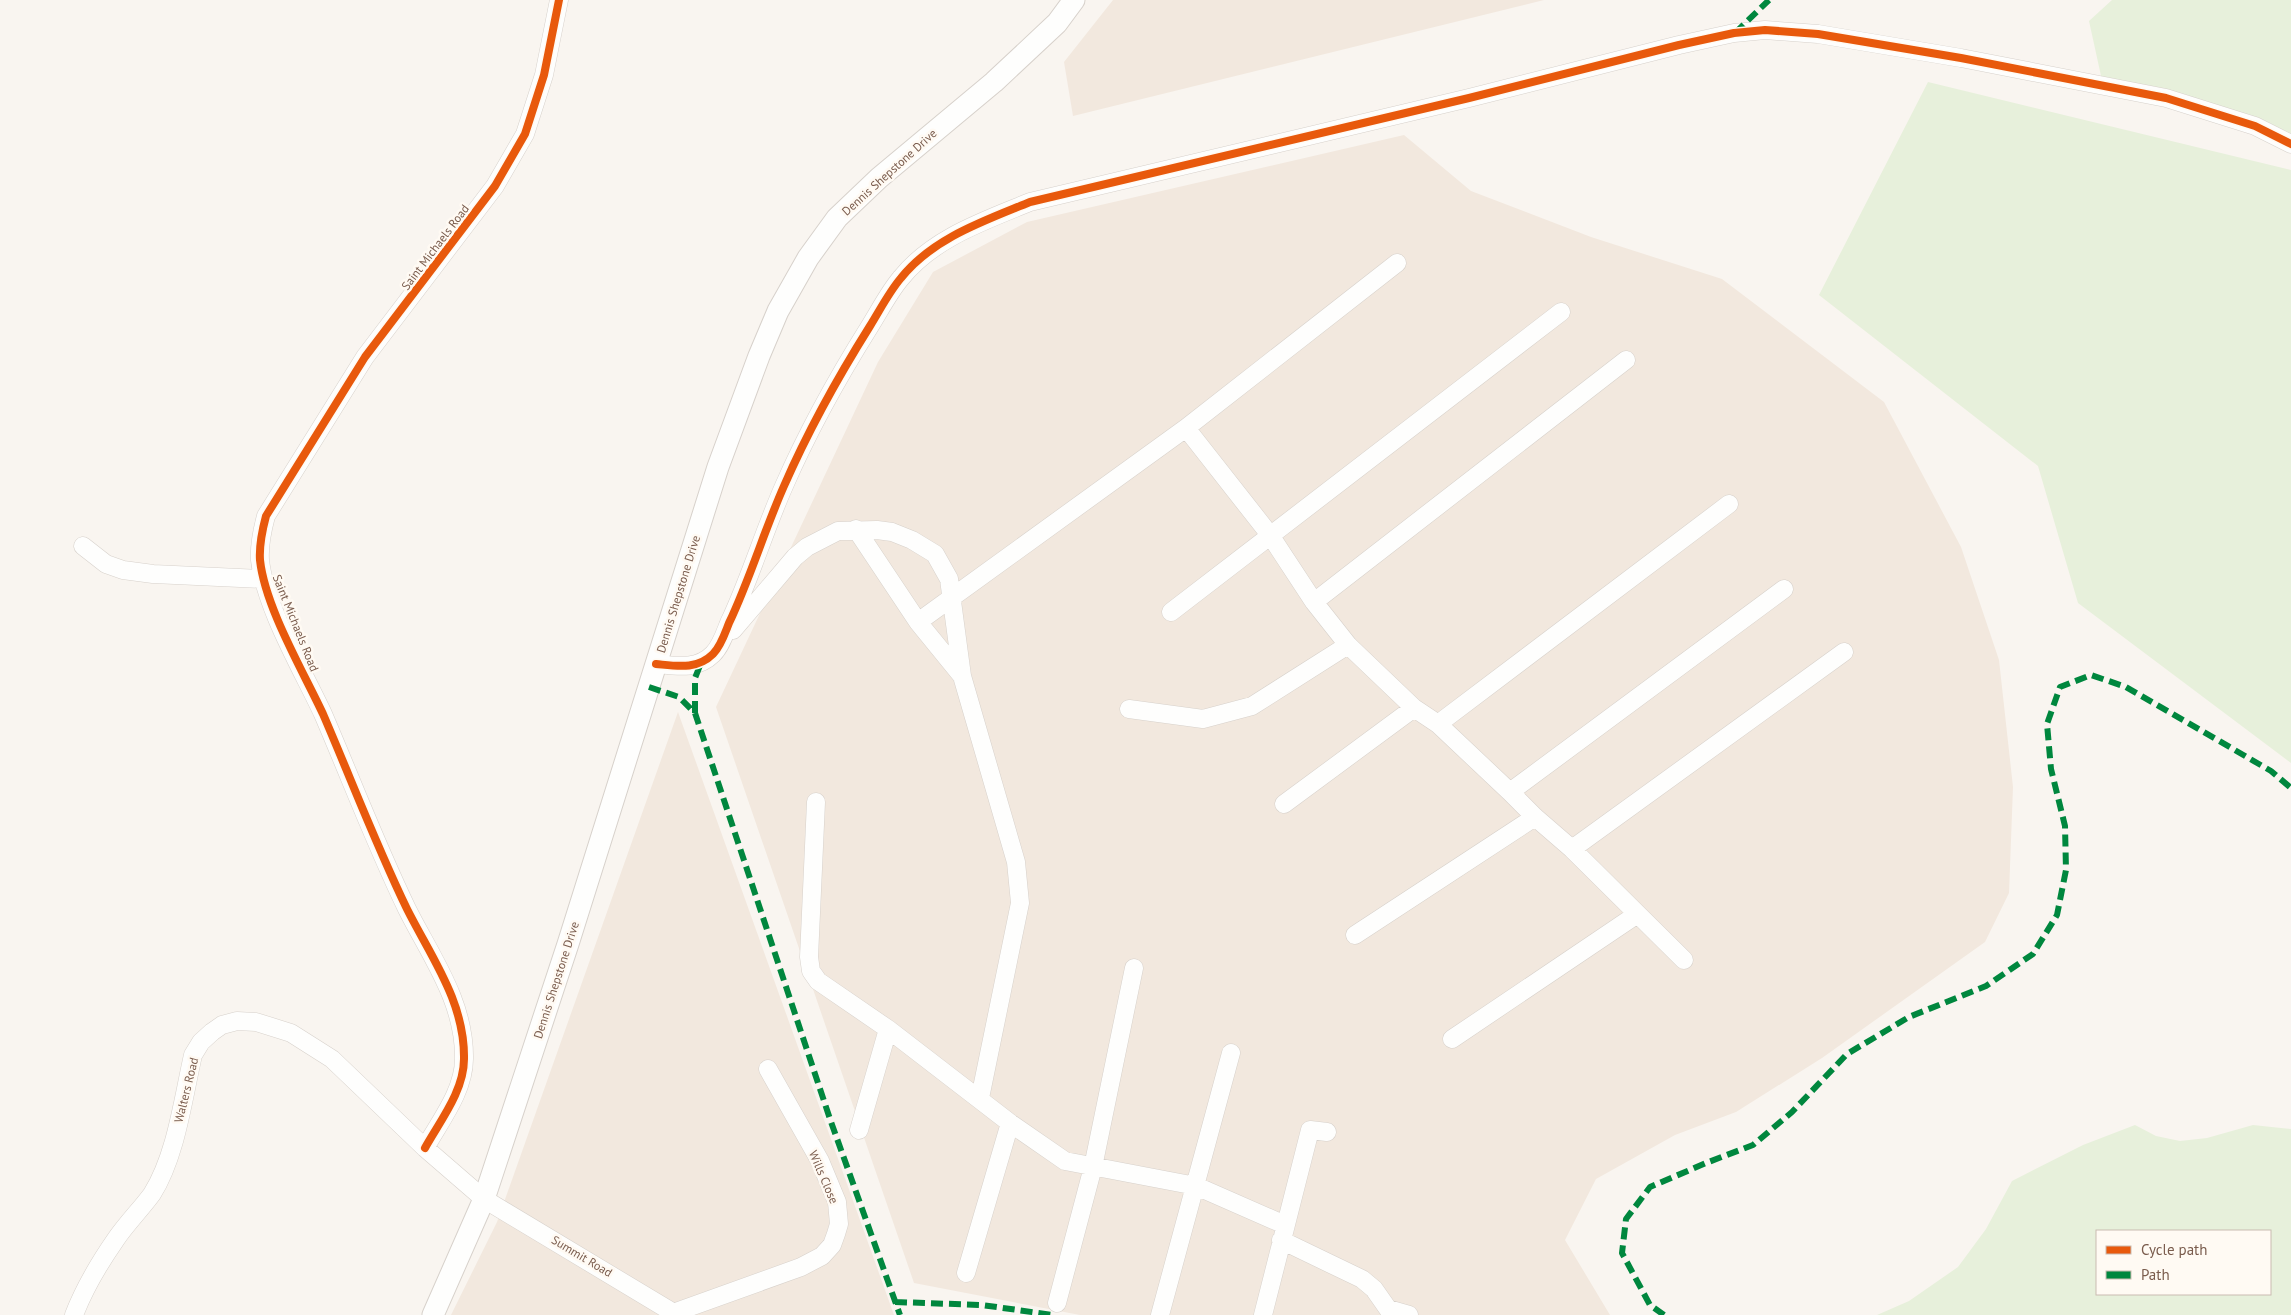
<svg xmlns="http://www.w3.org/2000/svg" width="2291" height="1315" viewBox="0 0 2291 1315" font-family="'PT Sans',sans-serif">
  <rect width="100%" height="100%" fill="#f9f5f0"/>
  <path fill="#f2e8de" d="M1113 0H1544L1073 116 1064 62Z
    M1404 135 1471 191 1591 237 1722 279 1884 402 1961 547 1999 660 2013 787 2009 893 1985 942 1822 1058 1736 1112 1675 1135 1596 1179 1565 1240 1610 1315H1080L914 1283 716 707 878 362 933 272 1027 222Z
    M678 712 894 1315H451L497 1222Z"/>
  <path fill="#e7f0db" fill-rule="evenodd" d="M2112 0H2291V144L2103 85 2089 21Z
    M1928 82 2291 170V763L2078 603 2038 466 1819 295Z
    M2135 1125 2156 1136 2180 1141 2207 1138 2253 1125 2291 1129V1315H1877L1909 1301 1958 1267 1986 1229 2012 1181 2083 1145ZM2097 1231H2270V1294H2097Z"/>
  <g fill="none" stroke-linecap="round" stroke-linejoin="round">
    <g stroke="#d7d1cb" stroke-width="19">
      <path id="minor" d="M1186 428 1270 535 1314 602 1348 645 1414 708 1438 724 1510 792 1535 817 1572 849 1684 960
        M856 529 918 622 962 676
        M83 546 106 564 123 570 153 574 264 579
        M1314 602 1626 360
        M1171 612 1561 312
        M918 622 1186 428 1397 263
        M733 630 795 557 807 547 838 531 877 530 892 532 912 540 935 554 949 579 962 676 1016 862 1020 903 980 1098
        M656 664C677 666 697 670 713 654 721 646 725 633 729 623 750 579 764 531 784 486 808 431 838 377 870 326 880 310 889 292 901 278 933 238 984 221 1030 202L1469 98 1679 45 1734 33 1765 30 1818 34 1961 58 2166 98 2255 126 2291 144
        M1129 709 1203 719 1252 706 1348 645
        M1438 724 1729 504
        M1510 792 1784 589
        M816 802 809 957 811 971 818 981 888 1029 1010 1123 1065 1161 1196 1186 1285 1225
        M1284 804 1414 708
        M1572 849 1844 652
        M1355 935 1535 817
        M1452 1039 1636 915
        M859 1130 888 1029
        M425 1148C440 1121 464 1091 464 1059 465 1002 431 957 407 909 376 845 351 779 323 714 303 671 265 607 260 560 259 545 262 531 266 516L365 357 495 186 525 134 544 75 559 0
        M1281 1240 1362 1279 1374 1289 1388 1309 1409 1315
        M966 1273 1010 1123
        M1057 1303 1093 1167 1134 968
        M676 1312 801 1267 822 1256 832 1245 836 1234 839 1224 837 1202 820 1161 768 1069
        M74 1315C84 1289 100 1262 116 1239 127 1223 141 1209 152 1194 176 1156 183 1099 193 1055L201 1042 212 1032 222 1025 237 1021 256 1022 291 1033 332 1059 425 1148 484 1199 677 1315
        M1160 1315 1231 1053
        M1263 1315 1310 1130 1327 1132"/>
    </g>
    <g stroke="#d7d1cb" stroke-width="23">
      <path id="tertiary" d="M433 1315 484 1199 568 944 718 467 759 356 778 311 808 258 837 218 879 178 994 82 1057 23 1074 0"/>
    </g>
    <use href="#minor" stroke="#fefefd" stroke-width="18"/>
    <use href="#tertiary" stroke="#fefefd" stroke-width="21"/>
    <path stroke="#00873e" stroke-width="6" stroke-dasharray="12 6" stroke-linecap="butt" d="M1735 33 1769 0
      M649 687 679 697 695 713 830 1119 900 1315
      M695 713V678L701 663
      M895 1302 982 1305 1053 1315
      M1664 1315 1650 1305 1622 1253 1626 1219 1650 1187 1706 1163 1753 1145 1792 1112 1847 1054 1909 1017 1986 986 2033 954 2057 915 2066 870 2065 826 2051 769 2047 724 2060 687 2091 675 2126 687 2271 771 2291 788"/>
    <g stroke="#fffaf3" stroke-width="11">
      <path id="cycleway" d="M656 664C677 666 697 670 713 654 721 646 725 633 729 623 750 579 764 531 784 486 808 431 838 377 870 326 880 310 889 292 901 278 933 238 984 221 1030 202L1469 98 1679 45 1734 33 1765 30 1818 34 1961 58 2166 98 2255 126 2291 144
        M425 1148C440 1121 464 1091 464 1059 465 1002 431 957 407 909 376 845 351 779 323 714 303 671 265 607 260 560 259 545 262 531 266 516L365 357 495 186 525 134 544 75 559 0"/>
    </g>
    <use href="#cycleway" stroke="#e8590c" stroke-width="8"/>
  </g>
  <g text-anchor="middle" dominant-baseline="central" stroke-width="5" stroke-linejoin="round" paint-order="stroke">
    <g font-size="12" fill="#7a5c4d" stroke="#fffaf3">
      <text transform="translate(889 172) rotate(-42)">Dennis Shepstone Drive</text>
      <text transform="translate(435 247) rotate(-53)">Saint Michaels Road</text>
      <text transform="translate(678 594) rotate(-73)">Dennis Shepstone Drive</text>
      <text transform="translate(296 623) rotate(68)">Saint Michaels Road</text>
      <text transform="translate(556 980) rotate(-72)">Dennis Shepstone Drive</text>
      <text transform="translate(186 1090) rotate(-76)">Walters Road</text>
      <text transform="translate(824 1177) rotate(67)">Wills Close</text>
      <text transform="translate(582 1256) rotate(31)">Summit Road</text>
    </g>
  </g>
  <rect x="2096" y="1230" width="175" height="65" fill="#fffaf3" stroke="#cabbb1"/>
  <rect x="2106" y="1246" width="25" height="8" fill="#e8590c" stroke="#cabbb1"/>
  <text x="2141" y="1255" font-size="15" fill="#7a5c4d">Cycle path</text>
  <rect x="2106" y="1271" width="25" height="8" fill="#00873e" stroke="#cabbb1"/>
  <text x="2141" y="1280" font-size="15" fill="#7a5c4d">Path</text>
</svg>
